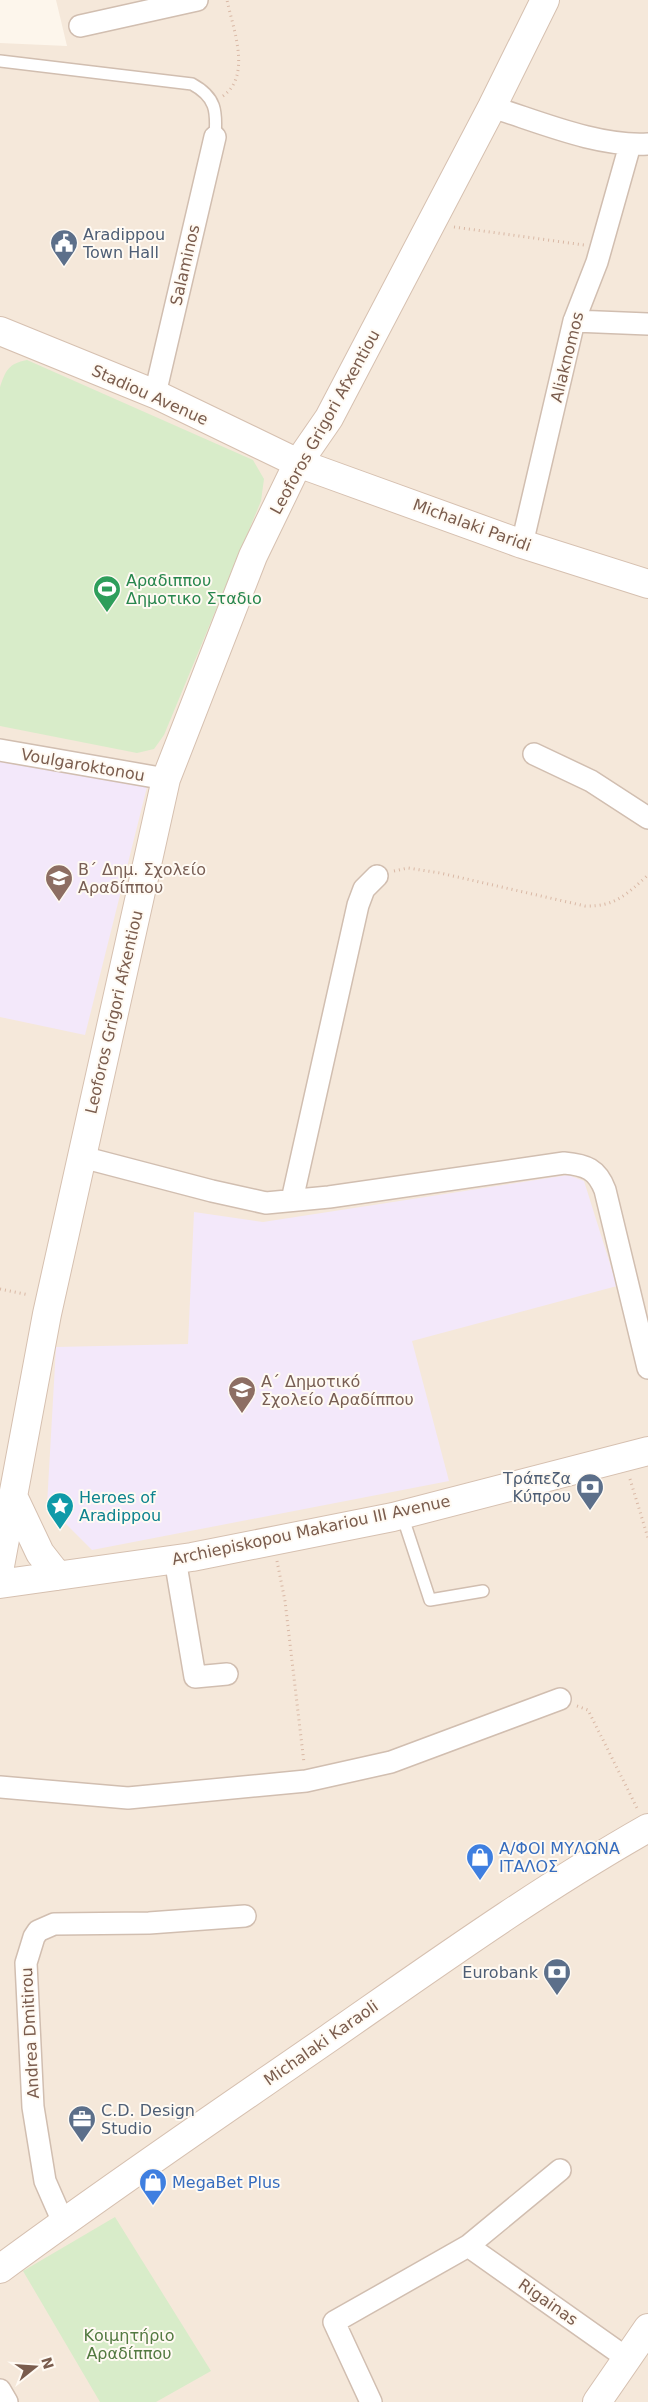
<svg xmlns="http://www.w3.org/2000/svg" width="648" height="2402" viewBox="0 0 648 2402" font-family="'DejaVu Sans',sans-serif">
  <rect width="100%" height="100%" fill="#fdf6ec"/>
  <path fill="#f5e8da" d="M56 0H648V2402H0V43L67 46Z"/>
  <path fill="#f3e8fa" d="M0 761 147 787 85 1035 0 1017Z
    M568 1175 584 1181 617 1286 412 1341 449 1481 92 1550 47 1505 56 1347 188 1344 194 1212 263 1222Z"/>
  <path fill="#d8ecc9" d="M27 360 253 460 264 479 261 501 164 735 154 749 137 753 0 726V387C6 370 8 364 27 360Z
    M115 2217 211 2371 156 2402H100L23 2271Z"/>
  <g fill="none" stroke-linecap="round" stroke-linejoin="round">
    <g stroke="#d1beb0" stroke-width="14">
      <path id="lane" d="M0 61 192 84C216 97 217 111 215 137
        M402 1515 430 1600 483 1591"/>
    </g>
    <g stroke="#d1beb0" stroke-width="24">
      <path id="street" d="M80 26 197 0
        M492 107C540 122 598 147 648 144
        M574 321 648 324
        M155 394 215 137
        M522 544 574 321 597 262 630 145
        M0 750 166 779
        M534 754 591 781 648 818
        M82 1157 212 1191 266 1203 329 1197 564 1163C586 1165 597 1169 605 1190L648 1368
        M292 1200 358 905 364 889 377 876
        M175 1559 195 1677 227 1674
        M0 1787 128 1798 306 1781 391 1762 560 1699
        M63 2222 45 2181 33 2107 26 1963 34 1937 38 1931 54 1924 149 1923 245 1916
        M468 2246 628 2359
        M0 2390 7 2402
        M371 2402 334 2322 468 2246 560 2170"/>
    </g>
    <g stroke="#d6c0b0" stroke-width="30">
      <path id="secondary" d="M0 331 155 394 298 463 522 544 648 584
        M13 1496 40 1553 58 1576
        M0 1566 47 1314 166 779 253 556 298 463 329 418 492 107 545 0
        M0 1584 192 1557 393 1517 648 1451
        M0 2269C108 2189 219 2114 329 2038 434 1965 537 1891 648 1828
        M597 2402 648 2328"/>
    </g>
    <path stroke="#d9b8a5" stroke-width="3" stroke-dasharray="1 4" stroke-linecap="butt" d="M223 96C252 75 233 29 227 0
      M454 227 584 245
      M394 871 408 868 440 873 585 906C615 907 627 894 648 875
      M0 1289 29 1295
      M630 1479 648 1538
      M277 1561 285 1601 304 1763
      M577 1706 588 1710 638 1810"/>
    <use href="#lane" stroke="#fff" stroke-width="11"/>
    <use href="#street" stroke="#fff" stroke-width="21"/>
    <use href="#secondary" stroke="#fff" stroke-width="28"/>
  </g>
  <defs>
    <g id="civic-pin" transform="scale(1.4375)"><path d="M0 17L-7.5 6A9.5 9.5 0 1 1 7.5 6Z" fill="#5c6f8a" stroke="#fffaf3"/><path d="M-.6-6.5H3V-4.5H.6V-3L4-1V1h2V6H-6V1h2V-1L-.6-3ZM-1.2 2.5V6h2.4V2.5Z" fill="#fff"/></g>
    <g id="stadium-pin" transform="scale(1.4375)"><path d="M0 17L-7.5 6A9.5 9.5 0 1 1 7.5 6Z" fill="#2e9e5b" stroke="#fffaf3"/><path d="M0-5a6.5 5 0 1 0 0 10a6.5 5 0 1 0 0-10ZM-3.5-1.8h7v3.6h-7Z" fill="#fff"/></g>
    <g id="school-pin" transform="scale(1.4375)"><path d="M0 17L-7.5 6A9.5 9.5 0 1 1 7.5 6Z" fill="#8d6e63" stroke="#fffaf3"/><path d="M0-5L7-2L0 1L-7-2ZM-4 1L0 2.5L4 1V4Q0 6-4 4Z" fill="#fff"/></g>
    <g id="bank-pin" transform="scale(1.4375)"><path d="M0 17L-7.5 6A9.5 9.5 0 1 1 7.5 6Z" fill="#5c6f8a" stroke="#fffaf3"/><path d="M-6-4H6V4H-6ZM0-2.3a2.3 2.3 0 1 0 0 4.6a2.3 2.3 0 1 0 0-4.6Z" fill="#fff"/></g>
    <g id="sight-pin" transform="scale(1.4375)"><path d="M0 17L-7.5 6A9.5 9.5 0 1 1 7.5 6Z" fill="#0f9aa8" stroke="#fffaf3"/><path d="M0-6L1.8-2.2L6-1.7L2.9 1.2L3.7 5.4L0 3.3L-3.7 5.4L-2.9 1.2L-6-1.7L-1.8-2.2Z" fill="#fff"/></g>
    <g id="shop-pin" transform="scale(1.4375)"><path d="M0 17L-7.5 6A9.5 9.5 0 1 1 7.5 6Z" fill="#3f7fe0" stroke="#fffaf3"/><path d="M-5-2.5h2.3a2.7 3.5 0 0 1 5.4 0H5L5.5 6h-11ZM-1.5-2.5h3a1.5 2.3 0 0 0-3 0Z" fill="#fff"/></g>
    <g id="office-pin" transform="scale(1.4375)"><path d="M0 17L-7.5 6A9.5 9.5 0 1 1 7.5 6Z" fill="#5c6f8a" stroke="#fffaf3"/><path d="M-6-3h4V-5.5h4V-3h4V5H-6ZM-1-4.5V-3h2v-1.5ZM-6 0V1H6V0Z" fill="#fff"/></g>
  </defs>
  <g fill-rule="evenodd">
    <use href="#civic-pin" x="64" y="243"/>
    <use href="#stadium-pin" x="107" y="589"/>
    <use href="#school-pin" x="59" y="878"/>
    <use href="#school-pin" x="242" y="1390"/>
    <use href="#bank-pin" x="590" y="1487"/>
    <use href="#sight-pin" x="60" y="1506"/>
    <use href="#shop-pin" x="480" y="1857"/>
    <use href="#bank-pin" x="557" y="1972"/>
    <use href="#office-pin" x="82" y="2119"/>
    <use href="#shop-pin" x="153" y="2182"/>
  </g>
  <g text-anchor="middle" dominant-baseline="central" stroke-width="4" stroke-linejoin="round" paint-order="stroke">
    <g font-size="16" fill="#4e5e75" stroke="#fffaf3" text-anchor="start">
      <text x="83" y="234">Aradippou<tspan x="83" dy="18">Town Hall</tspan></text>
      <text x="571" y="1478" text-anchor="end">Τράπεζα<tspan x="571" dy="18">Κύπρου</tspan></text>
      <text x="538" y="1972" text-anchor="end">Eurobank</text>
      <text x="101" y="2110">C.D. Design<tspan x="101" dy="18">Studio</tspan></text>
    </g>
    <g font-size="16" fill="#7a5c4d" stroke="#fffaf3">
      <text transform="translate(185 265) rotate(-77)">Salaminos</text>
      <text transform="translate(567 357) rotate(-76)">Aliaknomos</text>
      <text transform="translate(150 395) rotate(24)">Stadiou Avenue</text>
      <text transform="translate(325 422) rotate(-61)">Leoforos Grigori Afxentiou</text>
      <text transform="translate(472 525) rotate(20)">Michalaki Paridi</text>
      <text transform="translate(83 765) rotate(10)">Voulgaroktonou</text>
      <text transform="translate(114 1012) rotate(-77)">Leoforos Grigori Afxentiou</text>
      <text transform="translate(311 1530) rotate(-12)">Archiepiskopou Makariou III Avenue</text>
      <text transform="translate(30 2033) rotate(-93)">Andrea Dmitirou</text>
      <text transform="translate(321 2043) rotate(-35)">Michalaki Karaoli</text>
      <text transform="translate(548 2302) rotate(35)">Rigainas</text>
    </g>
    <g font-size="16" fill="#27864d" stroke="#fffaf3" text-anchor="start">
      <text x="126" y="580">Αραδιππου<tspan x="126" dy="18">Δημοτικο Σταδιο</tspan></text>
    </g>
    <g font-size="16" fill="#785e54" stroke="#fffaf3" text-anchor="start">
      <text x="78" y="869">Β´ Δημ. Σχολείο<tspan x="78" dy="18">Αραδίππου</tspan></text>
      <text x="261" y="1381">Α´ Δημοτικό<tspan x="261" dy="18">Σχολείο Αραδίππου</tspan></text>
    </g>
    <g font-size="16" fill="#0d838f" stroke="#fffaf3" text-anchor="start">
      <text x="79" y="1497">Heroes of<tspan x="79" dy="18">Aradippou</tspan></text>
    </g>
    <g font-size="16" fill="#366cbe" stroke="#fffaf3" text-anchor="start">
      <text x="499" y="1848">Α/ΦΟΙ ΜΥΛΩΝΑ<tspan x="499" dy="18">ΙΤΑΛΟΣ</tspan></text>
      <text x="172" y="2182">MegaBet Plus</text>
    </g>
    <g font-size="16" fill="#537a41" stroke="#fffaf3">
      <text x="129" y="2335">Κοιμητήριο<tspan x="129" dy="18">Αραδίππου</tspan></text>
    </g>
  </g>
  <g transform="translate(35 2367) rotate(73)" stroke="#fffaf3" stroke-width="4" paint-order="stroke">
  <path d="M0-4L9 19L0 12L-9 19Z" fill="#7a5c4d"/>
  <text y="-8" font-size="14" font-weight="bold" text-anchor="middle" fill="#7a5c4d">N</text>
  </g>
</svg>
